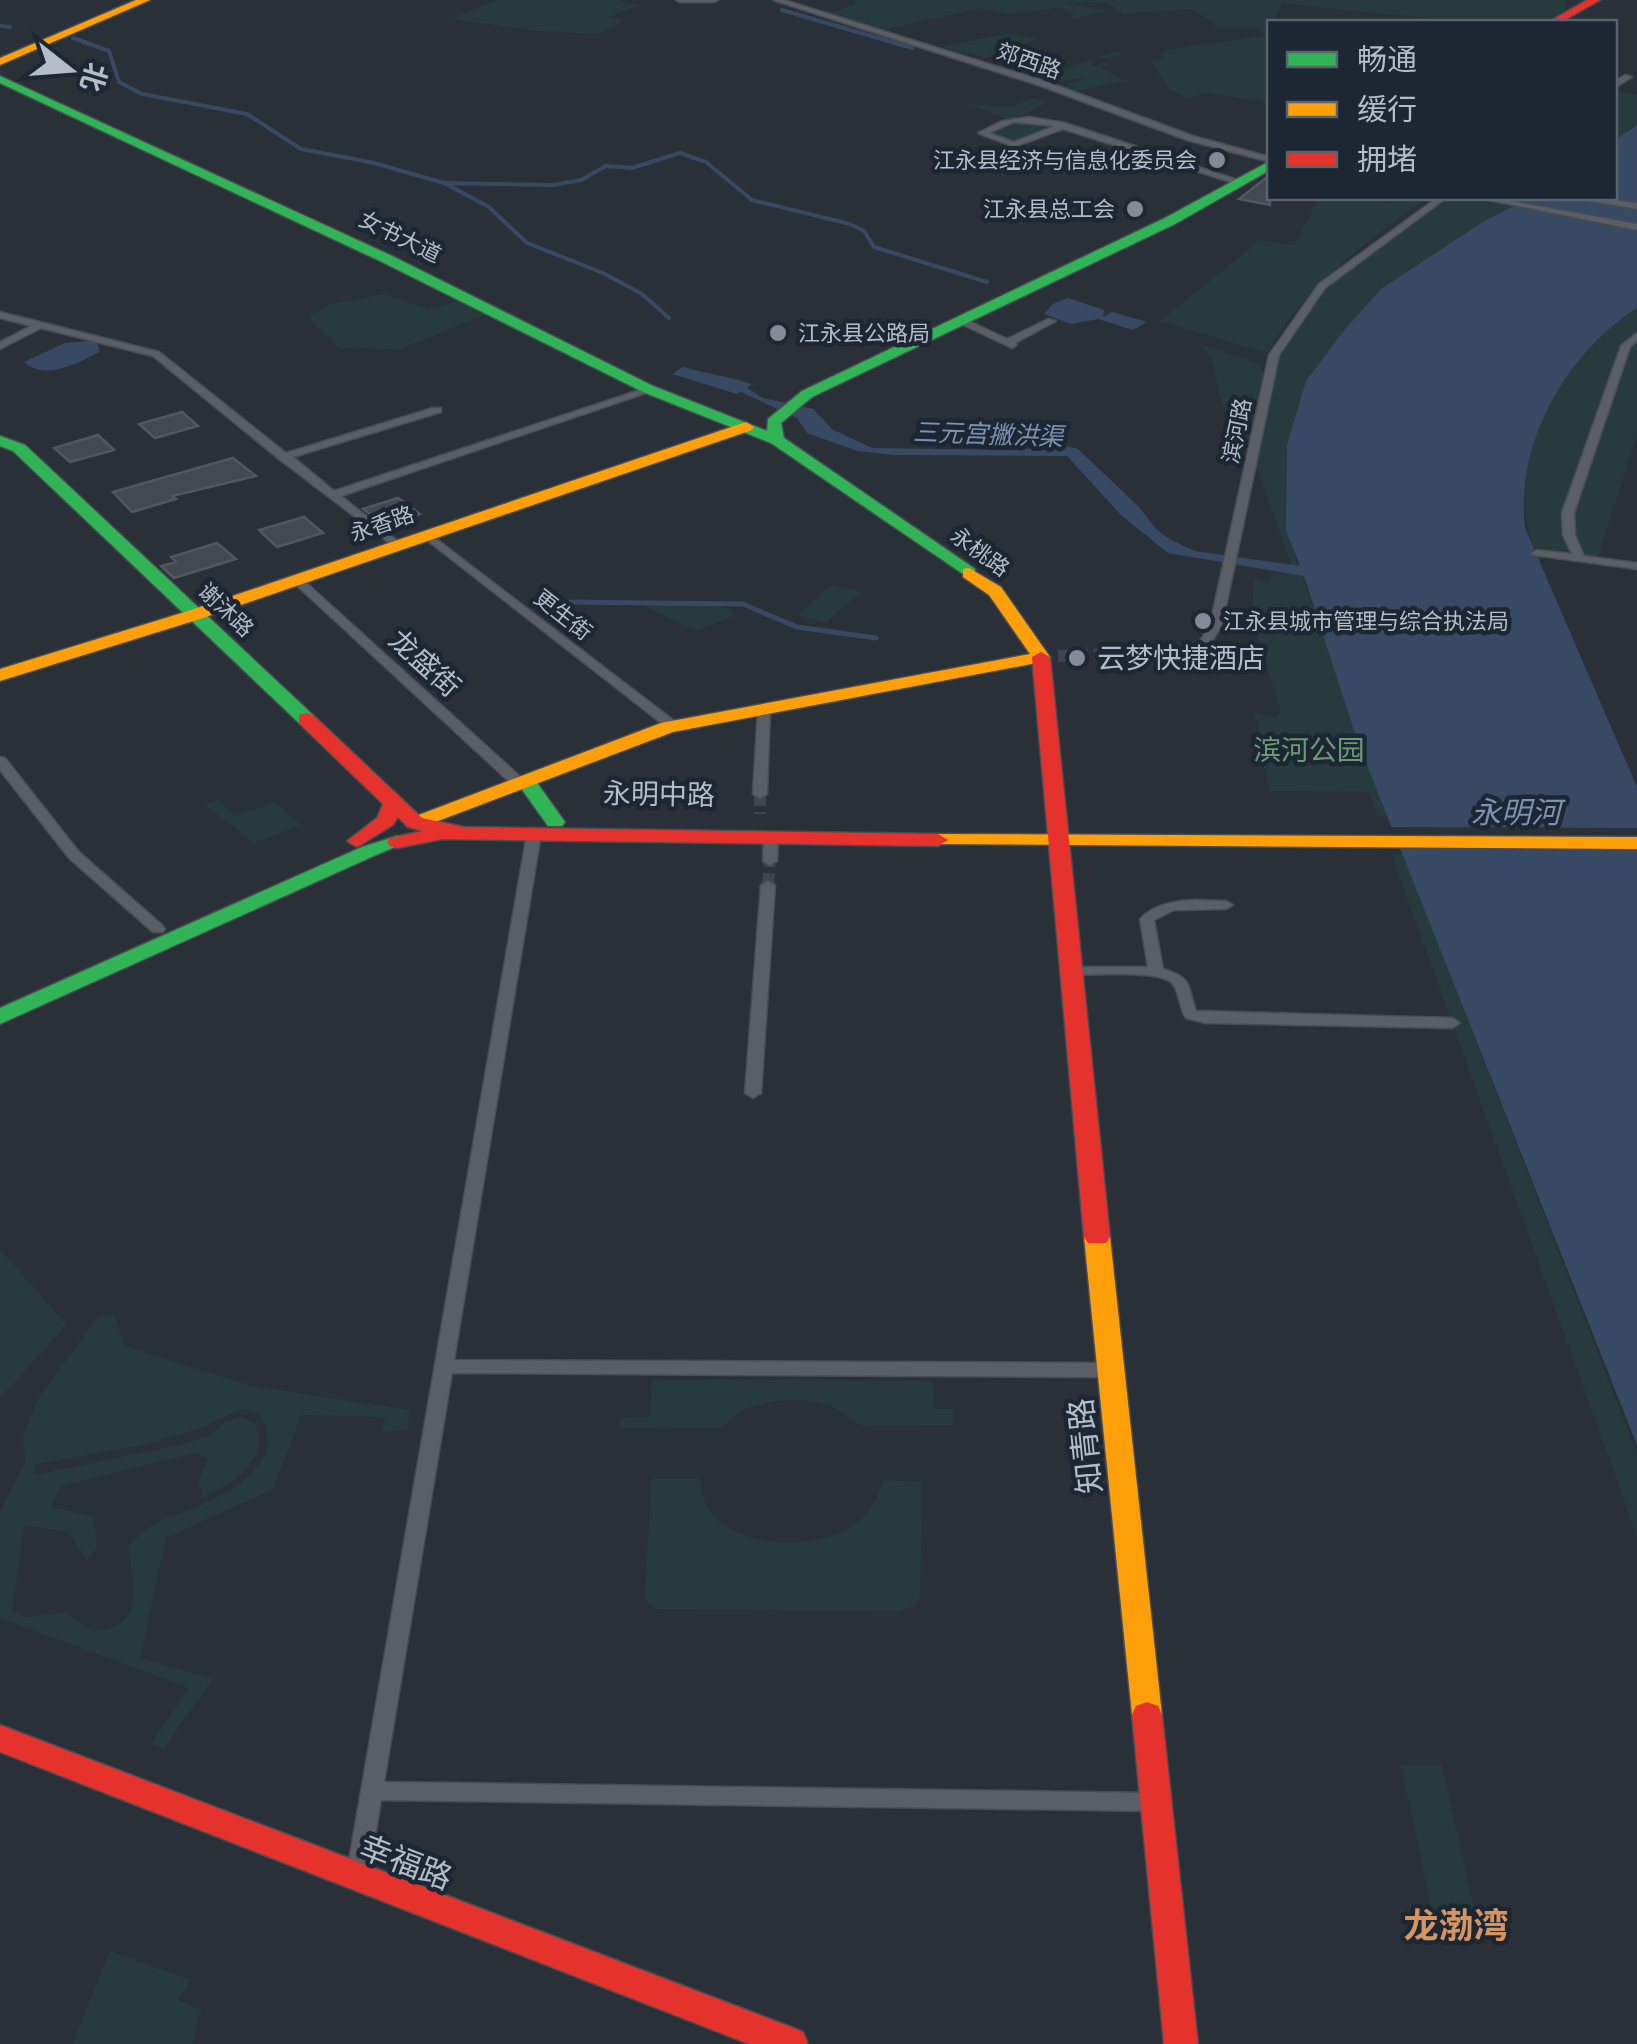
<svg xmlns="http://www.w3.org/2000/svg" width="1637" height="2044" viewBox="0 0 1637 2044" font-family="Montserrat,'Noto Sans SC',sans-serif">
  <rect width="100%" height="100%" fill="#2a3038"/>
  <path fill="#273a3e" fill-rule="evenodd" d="M497 0H630L618 1 639 5 609 17 624 20 599 34 538 31 450 19Z
    M854 0H1566L1564 18H1429L1283 4 1265 35 1269 36V102L1205 93 1188 98 1169 89 1152 62 1163 59 1161 53 1166 50 1264 36 1259 29H1217L1213 22 1190 9 1124 14 1105 2 1063 3 1108 10 1074 19 1070 17 1074 14 1059 8 1008 14 980 8 880 31 826 14 855 4Z
    M1010 33 1038 39 984 57 940 47Z
    M1117 51 1125 54 1093 60 1091 65 1097 67 1102 62 1108 64 1099 67 1127 81 1076 91 1064 87 1068 85 1065 84 1088 78 1048 82 1036 78Z
    M1615 90 1637 96V124L1615 140Z
    M1034 98 1047 102 1021 117 1063 126 1014 145 982 133 1011 120 968 104 1009 107Z
    M1319 198 1391 203 1396 198H1427C1360 248 1311 279 1267 353L1160 321 1260 240 1294 245Z
    M1442 198H1529L1481 223 1287 444 1286 531 1388 816 1378 817 1369 792 1270 791 1256 736 1260 734 1254 712 1277 718 1280 709 1252 619 1254 579 1269 583 1271 575 1294 574 1253 455 1236 439 1219 394 1212 360 1198 343 1259 364 1267 381C1289 297 1374 243 1442 198Z
    M385 294 429 309 458 301 484 315 399 350 339 348 311 321V315L332 304Z
    M1637 309V434L1597 560 1537 553C1495 468 1562 354 1637 309Z
    M832 584 861 592 826 623 797 615Z
    M638 603 716 605 732 610V616L696 631Z
    M219 800 234 816 275 802 301 825 254 843 205 805Z
    M1391 853 1403 854 1637 1453V1536Z
    M0 1249 67 1325 0 1398Z
    M114 1315 125 1346 251 1386 410 1410 407 1430 381 1432 385 1417 301 1415 273 1489 166 1538 140 1658 213 1679 164 1748 151 1744 189 1688 0 1618V1511L25 1462 23 1437 40 1395 99 1316ZM241 1409 259 1413C296 1470 206 1505 166 1518 151 1524 140 1535 128 1545 132 1583 149 1626 93 1632L65 1613 24 1617 12 1610 24 1526 67 1531 87 1560 97 1547 94 1517 51 1507 61 1486 196 1453 208 1459 197 1484 202 1490 201 1499C231 1483 271 1463 255 1423L240 1417 222 1424 209 1436 181 1445 38 1474 34 1473 36 1464 143 1445 201 1428Z
    M652 1379 933 1381 935 1409H953L954 1425 863 1426 830 1405 802 1400 773 1401 745 1409 719 1428 619 1429 620 1418 650 1417Z
    M651 1479H701C700 1549 809 1556 854 1525 870 1514 877 1498 884 1480L922 1482 920 1598 914 1606 898 1611 657 1609 645 1601Z
    M1401 1765H1442L1476 1917H1433Z
    M110 1951 191 1980 178 2000 201 2010 192 2044H72Z"/>
  <path fill="#384963" d="M1637 125V308C1566 353 1515 444 1525 528L1637 787V1445L1357 740 1304 576 1168 553 1121 515 1067 456 894 455 857 451 807 433 797 418 741 392 737 394 672 374 683 367C707 374 728 376 752 384L747 388 763 398 813 409 832 429 872 448 1011 450 1067 446 1078 449 1138 506 1157 530 1171 540 1195 551 1300 566 1286 531 1287 445 1306 381 1346 328 1381 289 1481 223 1529 198H1614L1615 140Z
    M1068 298 1104 310 1103 317 1112 312 1147 322 1133 330 1098 319 1071 324 1044 314 1053 304Z
    M91 341 98 344 99 352C76 364 45 381 24 362L65 343Z"/>
  <path fill="#2a3038" d="M1387 827 1637 828V848L1396 849Z"/>
  <g fill="none" stroke-linecap="round" stroke-linejoin="round">
    <path stroke="#384963" stroke-width="4" d="M782 10 912 48
      M0 26 10 27
      M73 38 109 51 119 82 142 94 247 114 301 149 370 162 444 183 489 207 527 243 603 273 642 294 669 318
      M446 183 554 185 581 180 606 166 632 168 680 153 706 162 752 200 850 224 864 231 874 247 987 282"/>
    <path stroke="#384963" stroke-width="5" d="M562 602 743 604 797 627 876 638"/>
  </g>
  <path fill="#444950" stroke="#52575f" stroke-width="2.5" d="M1270 176V205L1239 199 1267 177Z
    M182 412 198 426 155 438 139 424Z
    M98 435 114 450 70 462 54 448Z
    M233 458 256 476 172 496 176 499 132 512 113 492Z
    M398 498 420 514 388 523 379 521 363 509Z
    M304 517 323 533 277 547 259 530Z
    M217 543 236 559 174 578 161 566 176 562 171 557Z"/>
  <g fill="none" stroke-linecap="round" stroke-linejoin="round">
    <path stroke="#3f454e" stroke-width="12" stroke-dasharray="12 6" stroke-linecap="butt" d="M1058 656 1105 654
      M760 794V814
      M768 885 770 861"/>
    <g stroke="#484c53" stroke-width="3">
      <path id="street" d="M676 0H718L714 2H680Z
        M773 0H784L1047 82 1193 136 1270 157V162L1187 140 1041 86Z
        M1625 75 1632 77 1614 88V82Z
        M1029 117 1065 123 1244 182 1237 184 1063 129 1014 147 978 133 1002 121ZM1014 122 1055 126 1014 142 989 133Z
        M1437 198H1446L1325 288 1279 355 1222 625 1209 646 1191 653 1101 657V651L1105 650 1185 646 1200 641 1210 625 1269 355 1319 284Z
        M1479 198H1494L1637 224V230Z
        M1575 198H1594L1637 203V209Z
        M0 312 159 352 286 453 433 408H441V412L293 457 334 491 649 387 658 389 341 496 400 543V547L396 548 279 459 153 356 41 328 0 349V342L31 326 0 318Z
        M959 319H965L1007 339 1048 319 1056 321 1015 343 1017 345 1012 348 959 323Z
        M1637 333V341L1630 347 1574 513 1575 535 1584 556 1637 563V569L1533 555 1531 553 1537 550 1572 554 1563 535 1562 513 1621 346Z
        M427 532 677 723V729H669L423 537 421 535Z
        M297 577 301 578 525 781 527 784 525 787H515L293 582V578Z
        M764 706 770 710 767 794 760 798 753 794 758 710Z
        M0 757 5 758 79 852 163 926 165 929 163 932H153L69 858 0 770Z
        M534 830 541 834 454 1360 1110 1363 1116 1365 1119 1370 1116 1375 1110 1377 452 1373 384 1782 1156 1793 1163 1795 1167 1802 1163 1809 1156 1811 381 1800 368 1878 365 1885 357 1888 349 1885 346 1878 527 834Z
        M771 833 778 837 777 861 770 865 763 861 764 837Z
        M768 881 775 885 761 1093 753 1098 745 1093 761 885Z
        M1195 900 1226 901 1233 905 1226 909 1174 910 1154 920 1163 969C1193 978 1187 985 1196 1011L1452 1018 1460 1023 1452 1028 1206 1023 1186 1018C1179 1008 1179 988 1171 982 1155 970 1091 975 1069 975L1062 971 1069 967H1148L1140 919C1155 904 1174 901 1195 900Z"/>
    </g>
    <g stroke="#484c53" stroke-width="3">
      <path id="fast" d="M0 76 390 255 653 386 767 431 768 419 802 391 1165 218 1270 161V170L1175 224 812 397 781 423 784 438 975 569V577L969 578 771 443 643 392 380 261 0 83Z
        M0 436 25 445 313 715V723H299L13 451 0 446Z
        M526 775 533 777 562 818 565 822 562 826H548L516 781Z
        M397 836 404 838 407 842 376 855 0 1024V1008L362 847Z"/>
    </g>
    <g stroke="#484c53" stroke-width="3">
      <path id="slow" d="M136 0H150L0 65V58Z
        M746 422 754 427 752 430 200 619 0 681V669L188 611Z
        M969 568 1001 587 1050 657 1047 661 673 732 422 827H408L405 823 408 819 661 723 1030 654 989 595 963 577V569Z
        M938 834 1637 837V849L931 844 928 840 931 836Z
        M1097 1228 1106 1231 1110 1237 1162 1715 1158 1724 1147 1728 1136 1724 1132 1715 1084 1237 1088 1231Z"/>
    </g>
    <g stroke="#484c53" stroke-width="3">
      <path id="jam" d="M1587 0H1600L1561 22H1549Z
        M1041 652 1050 657 1110 1237 1106 1243H1088L1084 1237 1032 657Z
        M306 713 313 715 422 818 464 827 938 834 948 840 938 846 443 839 397 848 390 846 387 842 390 838 423 831 408 827 398 817 393 825 357 847 347 841 377 818 383 804 299 723V715Z
        M1147 1702 1158 1706 1162 1715 1198 2044H1164L1132 1715 1136 1706Z
        M0 1725 791 2027 803 2032 808 2044H749L0 1752Z"/>
    </g>
    <use href="#street" fill="#5a5e66" fill-rule="evenodd"/>
    <use href="#fast" fill="#30b455" fill-rule="evenodd"/>
    <use href="#slow" fill="#ff9f0a" fill-rule="evenodd"/>
    <use href="#jam" fill="#e5322d" fill-rule="evenodd"/>
  </g>
  <g fill="#848b96" stroke="#1d2633" stroke-width="4">
    <circle cx="1217" cy="160" r="10"/>
    <circle cx="1135" cy="209" r="10"/>
    <circle cx="778" cy="333" r="10"/>
    <circle cx="1203" cy="621" r="10"/>
    <circle cx="1077" cy="658" r="10"/>
  </g>
  <g text-anchor="middle" dominant-baseline="central" stroke-width="9" stroke-linejoin="round" paint-order="stroke">
    <g font-size="22" fill="#b4bcc9" stroke="#1d2633">
      <text transform="translate(1029 61) rotate(19)">郊西路</text>
      <text transform="translate(400 237) rotate(26)">女书大道</text>
      <text transform="translate(1237 431) rotate(-78)">滨河路</text>
      <text transform="translate(382 524) rotate(-19)">永香路</text>
      <text transform="translate(980 552) rotate(36)">永桃路</text>
      <text transform="translate(226 610) rotate(44)">谢沐路</text>
      <text transform="translate(563 615) rotate(38)">更生街</text>
    </g>
    <g font-size="22" fill="#b4bcc9" stroke="#1d2633" text-anchor="end">
      <text x="1197" y="160">江永县经济与信息化委员会</text>
      <text x="1115" y="209">江永县总工会</text>
      <text x="798" y="333" text-anchor="start">江永县公路局</text>
      <text x="1223" y="621" text-anchor="start">江永县城市管理与综合执法局</text>
    </g>
    <g font-size="25" font-style="italic" fill="#7c92b1" stroke="#1d2633">
      <text transform="translate(988 434) rotate(2)">三元宫撇洪渠</text>
    </g>
    <g font-size="28" fill="#b4bcc9" stroke="#1d2633" text-anchor="start">
      <text x="1097" y="658">云梦快捷酒店</text>
    </g>
    <g font-size="28" fill="#b4bcc9" stroke="#1d2633">
      <text transform="translate(425 663) rotate(42)">龙盛街</text>
      <text transform="translate(659 794) rotate(1)">永明中路</text>
    </g>
    <g font-size="28" fill="#6b9a76" stroke="#1d2633">
      <text x="1309" y="750">滨河公园</text>
    </g>
    <g font-size="30" font-style="italic" fill="#7c92b1" stroke="#1d2633">
      <text x="1516" y="812">永明河</text>
    </g>
    <g font-size="32" fill="#b4bcc9" stroke="#1d2633">
      <text transform="translate(1085 1446) rotate(-96)">知青路</text>
      <text transform="translate(406 1862) rotate(21)">幸福路</text>
    </g>
    <g font-size="35" font-weight="bold" fill="#d59563" stroke="#1d2633">
      <text x="1456" y="1925">龙渤湾</text>
    </g>
  </g>
  <rect x="1267" y="20" width="350" height="180" fill="#1d2633" stroke="#59626f" stroke-width="2.5"/>
  <rect x="1287" y="52" width="50" height="15" fill="#30b455" stroke="#59626f" stroke-width="2.5"/>
  <text x="1357" y="70" font-size="30" fill="#b4bcc9">畅通</text>
  <rect x="1287" y="102" width="50" height="15" fill="#ff9f0a" stroke="#59626f" stroke-width="2.5"/>
  <text x="1357" y="120" font-size="30" fill="#b4bcc9">缓行</text>
  <rect x="1287" y="152" width="50" height="15" fill="#e5322d" stroke="#59626f" stroke-width="2.5"/>
  <text x="1357" y="170" font-size="30" fill="#b4bcc9">拥堵</text>
  <g transform="translate(70 70) rotate(107)" stroke="#1d2633" stroke-width="8" paint-order="stroke">
  <path d="M0-8L18 38L0 25L-18 38Z" fill="#b4bcc9"/>
  <text y="-15" font-size="28" font-weight="bold" text-anchor="middle" fill="#b4bcc9">北</text>
  </g>
</svg>
